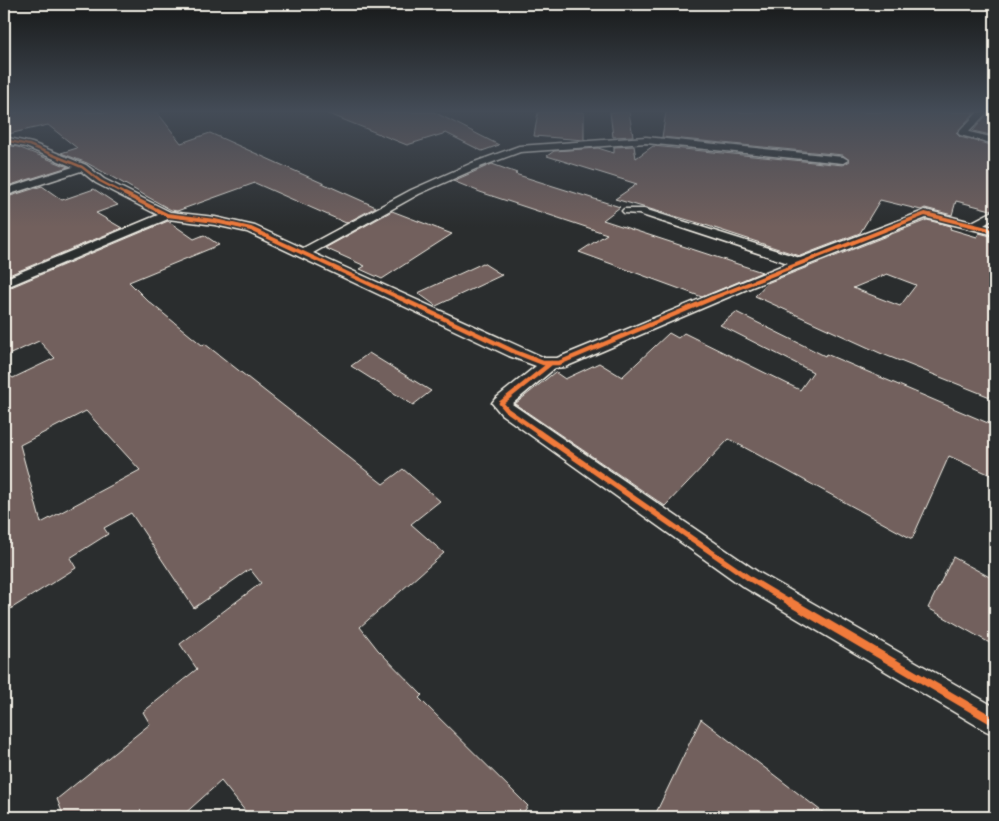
<svg xmlns="http://www.w3.org/2000/svg" width="999" height="821" viewBox="0 0 999 821" font-family="Itim,sans-serif">
  <rect width="100%" height="100%" fill="#2a2d2e"/>
  <filter id="ink" filterUnits="userSpaceOnUse"><feTurbulence type="fractalNoise" baseFrequency=".02" numOctaves="2"/><feDisplacementMap in="SourceGraphic" scale="10" xChannelSelector="R" yChannelSelector="G"/><feConvolveMatrix kernelMatrix="1 2 1 2 8 2 1 2 1" color-interpolation-filters="sRGB"/></filter>
  <g filter="url(#ink)">
    <path fill="#72605d" stroke="#f4f1e8" fill-rule="evenodd" d="M18 112H157L181 143 210 133 376 207 346 223 255 183 177 211 171 210 87 163 61 153 77 148 48 125 4 135V116Z
      M324 112H434L499 145 482 151 446 133 407 145Z
      M538 112H584V140L534 136Z
      M610 112H629L633 136 613 137Z
      M666 112H975L956 133 960 137 995 146V208L991 210 956 201 952 215 925 208 921 210 880 200 860 233 800 256 702 224 615 199 637 184 547 156 554 151 598 148 614 153V147L634 146 636 158 653 146 843 165 850 161 843 155 662 137Z
      M989 112H995V136L973 131Z
      M4 145 18 147 68 167 4 187Z
      M492 164 517 173 515 174 620 207 603 220 762 272 702 297 579 252 607 234 480 192 453 181Z
      M42 186 62 200 94 189 118 205 96 213 122 228 4 277V198Z
      M392 211 452 234 382 279 360 269 365 266 325 248Z
      M927 220 951 226 950 229 977 237 979 233 995 237V399L880 353 755 296 767 283ZM887 274 916 285 900 306 853 288Z
      M168 221 194 239 204 235 219 245 129 282 148 301 202 345 205 344 383 484 403 469 440 501 411 524 444 553 360 627 378 650 422 695 419 698 528 806 520 817H250L221 781 181 817H64L57 799 150 724 143 712 197 669 180 644 261 583 250 569 194 608 131 513 104 528 108 534 70 558 76 568 4 613V372L13 378 55 358 39 341 4 357V290ZM86 411 140 470 41 523 20 445Z
      M483 263 502 275 436 306 418 293Z
      M736 312 825 356 826 354 995 426V477L949 456 912 539 729 439 665 506 515 404 555 372 565 379 599 363 622 377 669 333 678 338 684 333 800 390 813 372 720 325Z
      M369 353 431 391 413 405 351 366Z
      M953 557 995 580V646L928 608Z
      M701 719 829 817H654Z"/>
    <g fill="none" stroke-linecap="round" stroke-linejoin="round">
      <g stroke="#f4f1e8" stroke-width="3">
        <path id="minor" d="M978 112H987L969 132 995 138V144L960 135 958 133Z
          M4 137 32 143 86 165 104 179 170 212 215 217 255 226 303 248 411 190 472 163 519 146 646 137 843 157 848 160 843 163 646 143 520 152 480 167 419 194 313 253 545 358H557L788 263 639 214 624 213 622 211 624 209H644L800 258 921 212 925 210 972 222 995 210V218L984 225 995 227V235L926 218 752 287 565 367 555 368 512 404 758 572 995 707V735L986 731 742 586 501 414 492 403 495 399 536 366 509 356 247 232 215 225 168 219 4 288V279L158 215 96 183 81 171 4 196V189L73 167 26 147 4 143Z"/>
      </g>
      <use href="#minor" fill="#2a2d2e" fill-rule="evenodd"/>
      <g stroke="#2a2d2e" stroke-width="4.5">
        <path id="cycleway-far4" d="M4 140 29 145 82 167 100 181 127 195"/>
      </g>
      <g stroke="#2a2d2e" stroke-width="6">
        <path id="cycleway-far3" d="M125 194 167 215 215 221 251 229 402 299
          M710 299 925 214 995 231"/>
      </g>
      <g stroke="#2a2d2e" stroke-width="8">
        <path id="cycleway-far2" d="M400 298 515 352 543 363H559L713 298
          M540 433 507 410 501 403 551 363"/>
      </g>
      <g stroke="#2a2d2e" stroke-width="9">
        <path id="cycleway-far1" d="M538 432 750 579 792 604"/>
      </g>
      <g stroke="#2a2d2e" stroke-width="11">
        <path id="cycleway" d="M790 602 995 722"/>
      </g>
      <use href="#cycleway-far4" stroke="#f17a3a" stroke-width="2.5"/>
      <use href="#cycleway-far3" stroke="#f17a3a" stroke-width="4"/>
      <use href="#cycleway-far2" stroke="#f17a3a" stroke-width="4.5"/>
      <use href="#cycleway-far1" stroke="#f17a3a" stroke-width="5.5"/>
      <use href="#cycleway" stroke="#f17a3a" stroke-width="8"/>
    </g>
  </g>
  <linearGradient id="sky" x2="0" y2="1"><stop stop-color="#171919"/><stop offset="0.49" stop-color="#444c57"/><stop offset="1" stop-color="#444c57" stop-opacity="0"/></linearGradient>
  <rect width="999" height="227" fill="url(#sky)"/>
  <rect width="999" height="821" fill="none" stroke="#2a2d2e" stroke-width="20"/>
  <rect x="10" y="10" width="979" height="801" fill="none" stroke="#f4f1e8" stroke-width="2" filter="url(#ink)"/>
</svg>
